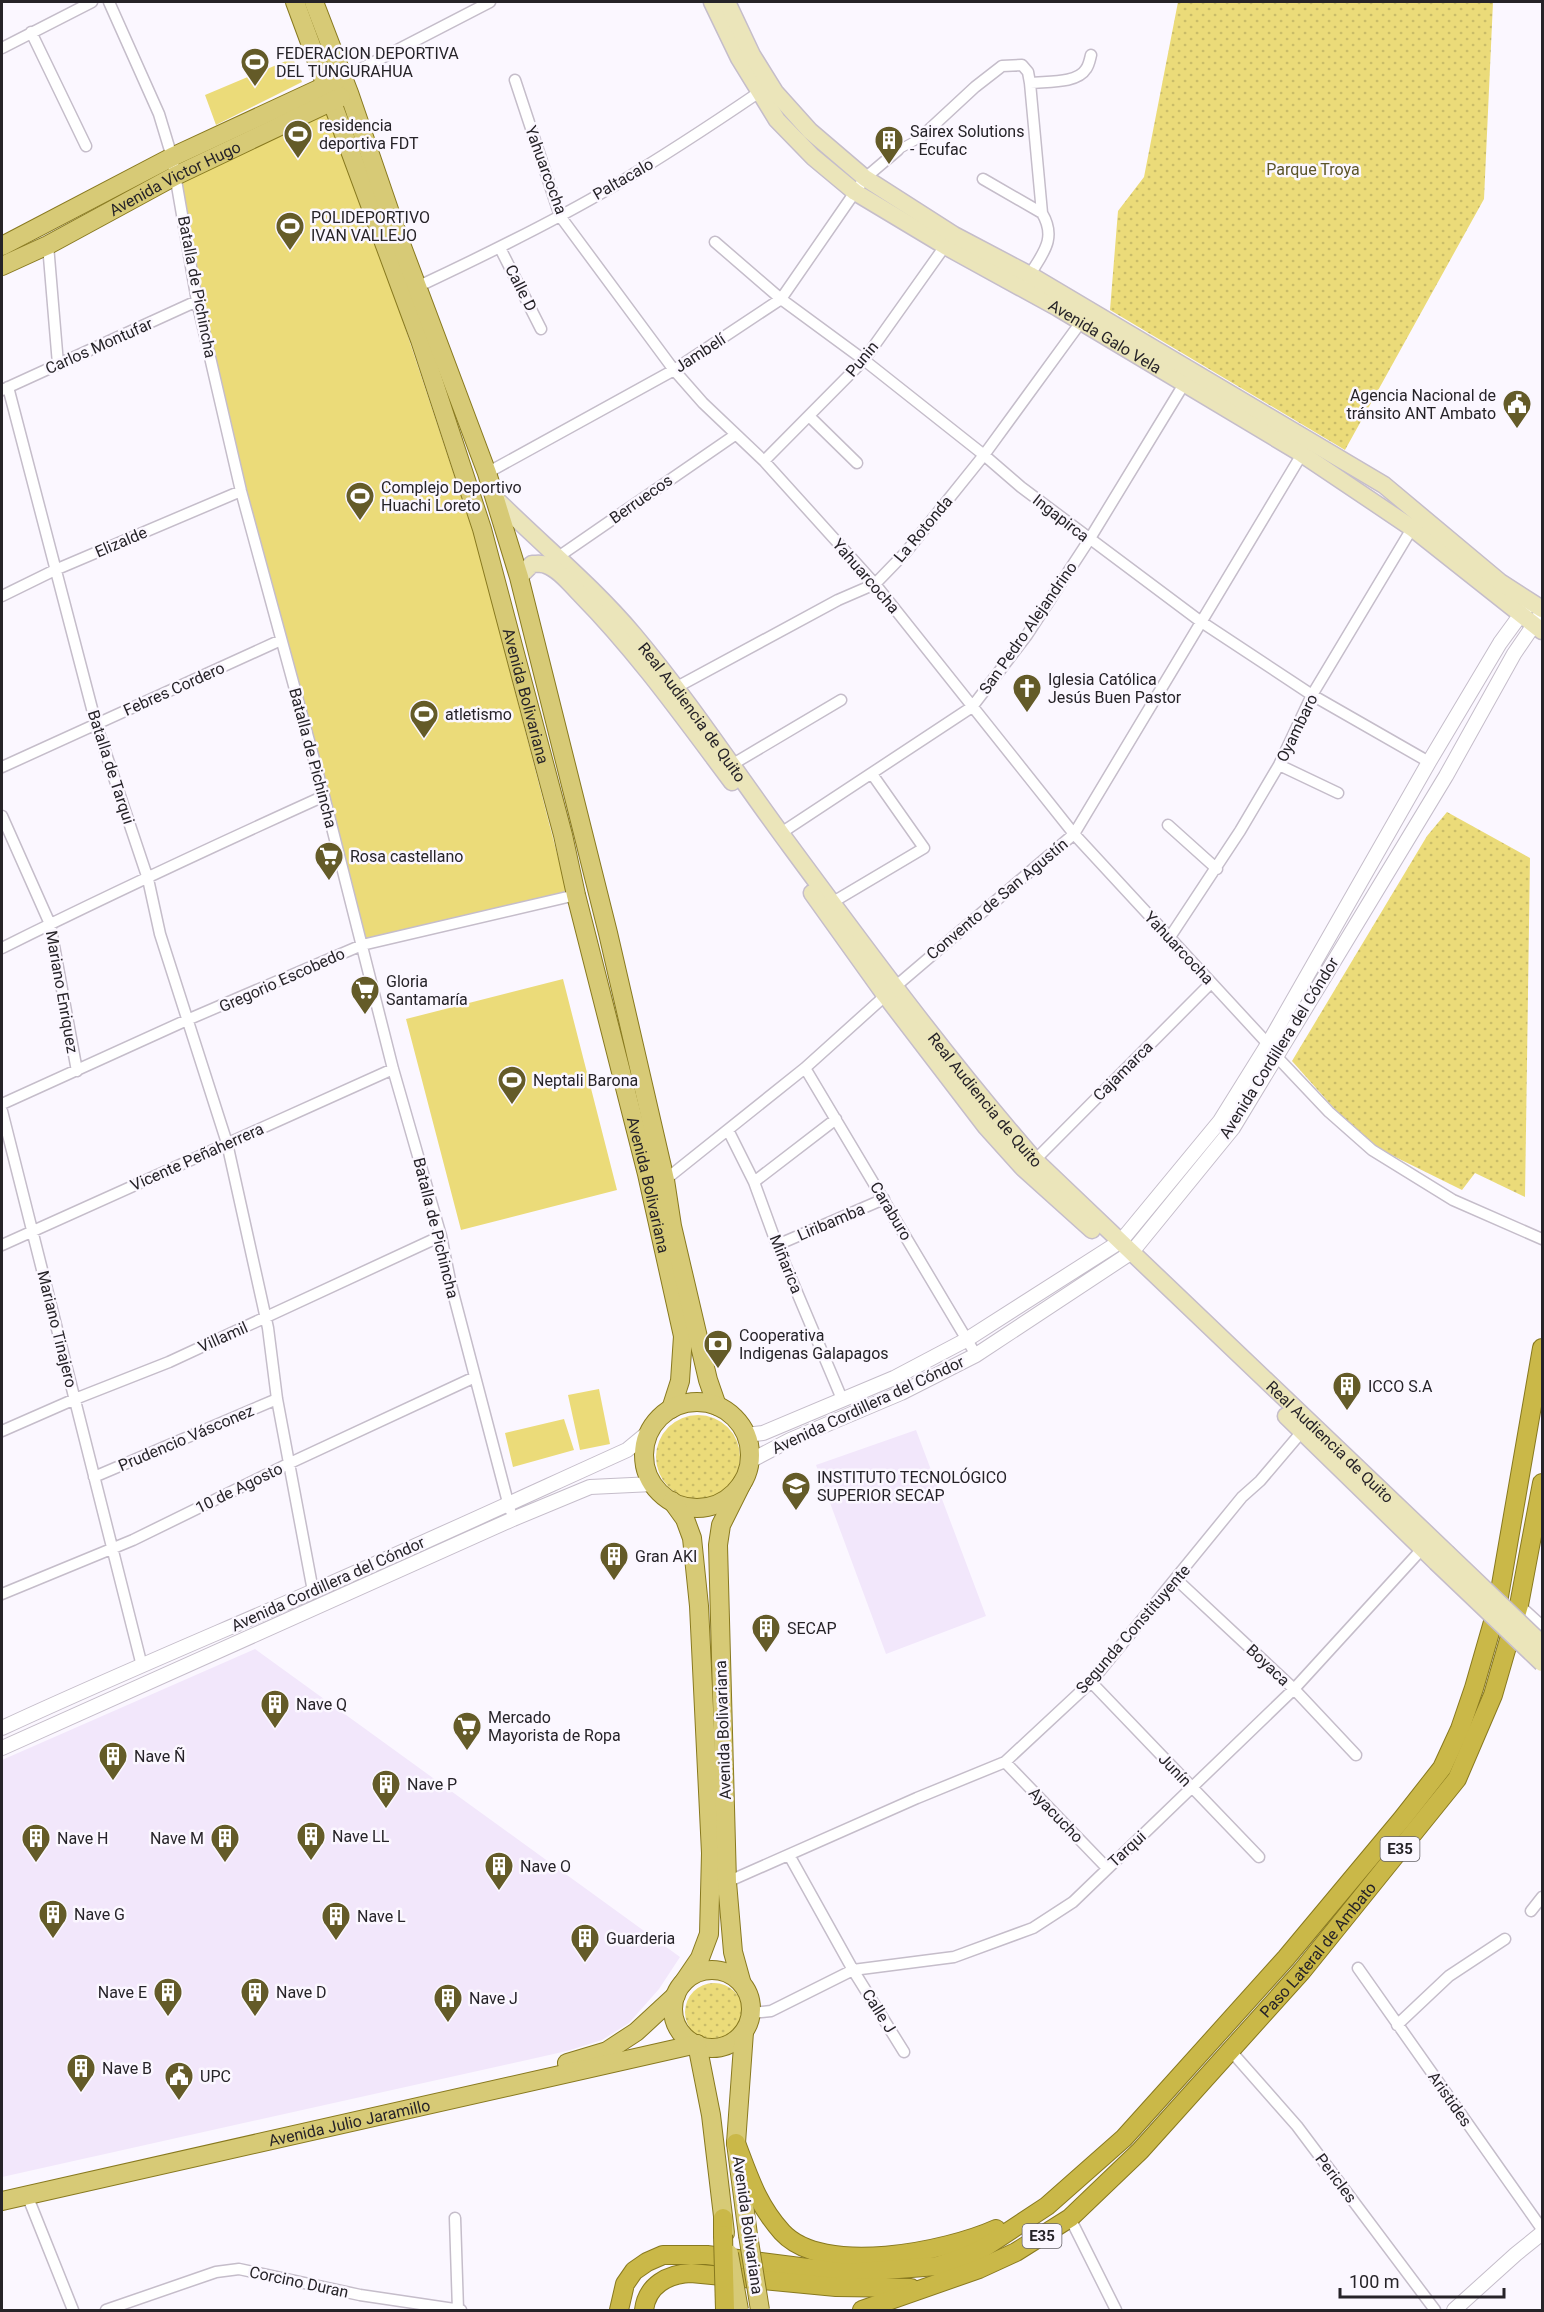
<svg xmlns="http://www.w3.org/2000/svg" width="1544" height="2312" viewBox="0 0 1544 2312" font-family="Roboto,sans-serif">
  <defs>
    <pattern id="park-dots" width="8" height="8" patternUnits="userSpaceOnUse" patternTransform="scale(1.5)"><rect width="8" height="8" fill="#ebdb79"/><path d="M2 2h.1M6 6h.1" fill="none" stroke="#c9bc69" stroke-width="1.8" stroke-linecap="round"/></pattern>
  </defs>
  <rect width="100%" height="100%" fill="#fbf7ff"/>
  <path fill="#f2e7fb" d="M916 1430 986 1616 886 1654 816 1465Z
    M255 1649 680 1957 659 1989 629 2023 602 2040 567 2051 2 2177V1760Z"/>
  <path fill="url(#park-dots)" d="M1178 2H1493L1484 199 1345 450 1110 310 1118 211 1144 177Z
    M1447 812 1530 858 1525 1197 1475 1173 1462 1190 1363 1141 1292 1061 1427 836Z
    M656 1457a42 42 0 1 1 84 0a42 42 0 1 1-84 0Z
    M685 2012a29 29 0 1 1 58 0a29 29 0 1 1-58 0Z"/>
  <path fill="#ebdb79" d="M293 58 302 82 216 125 205 95Z
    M330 102 476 541 569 900 360 944 245 500 175 176Z
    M563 979 617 1190 461 1230 406 1019Z
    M599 1389 610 1444 580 1450 568 1395Z
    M564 1419 574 1450 513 1467 505 1433Z"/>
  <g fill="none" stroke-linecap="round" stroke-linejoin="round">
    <g stroke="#c5bdca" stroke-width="10">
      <path id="pedestrian" d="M898 150 920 138"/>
    </g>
    <g stroke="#c5bdca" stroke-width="13">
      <path id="minor" d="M109 2 159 114 172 157 197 301 241 491 324 796 393 1069 441 1236 451 1285 510 1510
        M31 32 86 146
        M2 48 92 2
        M343 78 490 2
        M515 80 560 216 674 370 703 403 764 461 875 584 1074 834 1268 1044
        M920 138 975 87 1002 66 1022 65 1028 72 1030 83C1046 81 1077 84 1086 69 1089 65 1090 59 1091 55
        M983 179 1042 213
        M715 242 781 299 864 360 984 455 1021 487 1200 621 1312 695 1429 762
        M48 245 58 364
        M500 248 541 329
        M1028 278C1041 255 1058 240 1042 213L1030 83
        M417 287C483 256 549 224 612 187 662 157 711 125 758 93
        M8 387 96 724 148 879 160 934 227 1143 268 1328 277 1399 313 1591
        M2 390 197 301
        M810 417 857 463
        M764 461 864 360 945 246
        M487 473 674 370 781 299 855 192 865 178 898 150
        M554 562 558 557 735 435
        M2 596 55 570 241 491
        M677 687 838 600 875 584 906 552 984 455 1081 322
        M733 764 841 700
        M1279 765 1338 793
        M2 767 281 640
        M2 816 50 924 77 1071
        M1168 825 1217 869
        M781 833 972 707 1027 635 1089 540 1184 384
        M833 902 924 848 872 774
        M1170 937 1240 831 1279 765 1312 695 1414 525
        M2 948C108 895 216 845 324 796
        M1276 1056 1329 1112 1372 1150 1453 1200 1542 1239
        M805 1068 976 1355
        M2 1104 187 1020 362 945 576 895
        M2 1111 142 1666
        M728 1130 754 1182 777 1245 842 1399
        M1035 1160 1211 983
        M665 1180 805 1068 896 986 1074 834 1302 454
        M754 1182 836 1119
        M2 1245 393 1069
        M777 1245 884 1199
        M2 1431 75 1399 169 1362 441 1236
        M94 1477 277 1399
        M1176 1579 1294 1689 1356 1755
        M2 1594 133 1540 290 1463 475 1377
        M1519 1605 1542 1626
        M1091 1682 1259 1857
        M1005 1762 1107 1868
        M789 1855 853 1970 904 2052
        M727 1882 917 1798 1005 1762 1091 1682 1242 1497 1260 1481 1305 1428
        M1531 1911 1542 1897
        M1358 1968 1542 2229
        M752 2013 771 2011 853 1970 954 1957 1033 1928 1073 1902 1294 1689 1422 1549
        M1397 2025 1449 1976 1505 1939
        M1230 2050 1297 2126 1435 2310
        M27 2195 73 2310
        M455 2218 458 2310
        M1070 2218 1116 2310
        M106 2310 216 2272 239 2269 360 2295 461 2310"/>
    </g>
    <g stroke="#c5bdca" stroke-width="16">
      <path id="tertiary" d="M746 1435 763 1433 894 1378 966 1340 1121 1241 1220 1121 1268 1044 1429 762 1500 643 1527 606
        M750 1461 790 1440 901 1393 976 1355 1132 1252 1233 1128 1446 776 1514 654 1542 613
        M2 1728C103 1681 206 1638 309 1593 415 1547 521 1498 627 1450L650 1431
        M2 1748 513 1519 590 1487 653 1484
        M1454 2310 1516 2254 1542 2233"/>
    </g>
    <g stroke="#c5bdca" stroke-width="19">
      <g id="secondary">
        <path id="s1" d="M712 2 739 58 777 120 813 157 855 192 945 246 1058 308 1302 454 1412 528 1542 631"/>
        <path d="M727 2 752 55 775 92 810 131 865 178 954 235 1030 275 1384 485 1500 582 1542 609"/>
        <path id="s2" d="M495 498C541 544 592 585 634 635 687 698 733 768 782 835 863 945 945 1057 1035 1160L1447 1553"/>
        <path d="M519 577 532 564C537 564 542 563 546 565 560 570 571 585 581 595 637 652 684 718 732 782"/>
        <path d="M812 893 885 995 986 1127 1022 1167 1092 1230"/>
        <path d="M1286 1416 1436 1562"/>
      </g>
    </g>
    <g stroke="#88791f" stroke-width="20">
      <g id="primary">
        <path id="s3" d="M295 2 420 340 482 529 563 835 576 895 647 1174 683 1336 680 1381 671 1409"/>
        <path d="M314 2 349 93 398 236 487 473 519 577 608 933 665 1180 672 1226 708 1380 717 1406"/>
        <path d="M2 246 172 157 336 81"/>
        <path id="s4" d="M2 266 48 245 175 176 341 97"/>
        <circle cx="697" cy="1455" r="53"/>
        <path d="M672 1501 685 1519 692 1538 699 1606 711 1853 709 1934 700 1958 683 1983"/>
        <circle cx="712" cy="2009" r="39"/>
        <path d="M741 1981 733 1952 727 1882 718 1545 721 1525 742 1483"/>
        <path d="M744 2032 736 2143 748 2235"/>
        <path d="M697 2044 711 2115 725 2233"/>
        <path d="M567 2063 607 2051 636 2032 676 1995"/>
        <path id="s5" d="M2 2201 697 2044"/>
      </g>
    </g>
    <g stroke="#88791f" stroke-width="20">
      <g id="trunk">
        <path d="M736 2143C749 2177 757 2204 782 2232 823 2277 947 2251 996 2229"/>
        <path d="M723 2218V2235"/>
        <path d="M619 2310 625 2284 634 2271 647 2262 663 2255H707L847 2273 937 2266 962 2258 982 2249 1047 2206 1124 2138 1286 1958 1402 1819 1442 1768 1460 1729 1474 1688 1497 1608 1542 1348"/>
        <path d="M644 2310C647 2285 668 2274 691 2273L836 2287 911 2288"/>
        <path id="s6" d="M862 2310 979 2269 1016 2252 1070 2218 1140 2151 1302 1971 1457 1779 1493 1695 1519 1605 1542 1483"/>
      </g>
    </g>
    <use href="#pedestrian" stroke="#fff" stroke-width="8"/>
    <use href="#minor" stroke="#fff" stroke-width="10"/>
    <use href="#tertiary" stroke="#fff" stroke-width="14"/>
    <use href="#secondary" stroke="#ebe5ba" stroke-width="16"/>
    <use href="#primary" stroke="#d7ca76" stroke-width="18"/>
    <use href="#trunk" stroke="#cab848" stroke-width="18"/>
    <g stroke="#c5bdca" stroke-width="19" stroke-linecap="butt">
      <path id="secondary-bridge" d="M1447 1553 1542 1644
        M1436 1562 1542 1663"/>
    </g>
    <g stroke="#88791f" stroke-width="20" stroke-linecap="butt">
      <path id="primary-bridge" d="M748 2235 760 2310
        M729 2254 739 2310"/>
    </g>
    <g stroke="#88791f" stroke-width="20" stroke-linecap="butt">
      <path id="trunk-bridge" d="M723 2235 725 2310"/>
    </g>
    <use href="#secondary-bridge" stroke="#ebe5ba" stroke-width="16"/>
    <use href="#primary-bridge" stroke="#d7ca76" stroke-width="18"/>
    <use href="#trunk-bridge" stroke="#cab848" stroke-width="18"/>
  </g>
  <defs>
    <g id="stadium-pin" transform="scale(1.5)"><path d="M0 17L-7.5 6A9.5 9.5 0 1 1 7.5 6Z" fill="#645b28" stroke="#fbf7ff"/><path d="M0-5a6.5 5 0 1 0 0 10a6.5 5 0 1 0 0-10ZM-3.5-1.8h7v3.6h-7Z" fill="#fff"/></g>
    <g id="building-pin" transform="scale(1.5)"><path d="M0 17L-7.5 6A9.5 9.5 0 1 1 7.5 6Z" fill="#645b28" stroke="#fbf7ff"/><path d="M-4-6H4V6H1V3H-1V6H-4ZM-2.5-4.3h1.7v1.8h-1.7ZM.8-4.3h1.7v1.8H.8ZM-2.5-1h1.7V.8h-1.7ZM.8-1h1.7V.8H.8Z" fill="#fff"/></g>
    <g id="civic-pin" transform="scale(1.5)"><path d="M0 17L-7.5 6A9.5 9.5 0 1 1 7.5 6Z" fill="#645b28" stroke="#fbf7ff"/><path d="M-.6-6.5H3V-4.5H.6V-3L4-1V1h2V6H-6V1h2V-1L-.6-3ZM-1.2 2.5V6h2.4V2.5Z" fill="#fff"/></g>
    <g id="church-pin" transform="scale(1.5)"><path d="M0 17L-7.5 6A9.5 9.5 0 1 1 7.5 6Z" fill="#645b28" stroke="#fbf7ff"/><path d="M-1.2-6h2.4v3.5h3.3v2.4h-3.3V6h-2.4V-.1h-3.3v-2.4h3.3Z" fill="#fff"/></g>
    <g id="supermarket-pin" transform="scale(1.5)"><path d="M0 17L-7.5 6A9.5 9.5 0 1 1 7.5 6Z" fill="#645b28" stroke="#fbf7ff"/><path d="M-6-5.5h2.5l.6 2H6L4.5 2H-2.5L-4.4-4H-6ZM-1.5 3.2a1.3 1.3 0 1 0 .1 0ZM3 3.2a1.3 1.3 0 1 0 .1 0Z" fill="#fff"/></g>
    <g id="bank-pin" transform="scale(1.5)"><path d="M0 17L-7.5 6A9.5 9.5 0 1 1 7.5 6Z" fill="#645b28" stroke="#fbf7ff"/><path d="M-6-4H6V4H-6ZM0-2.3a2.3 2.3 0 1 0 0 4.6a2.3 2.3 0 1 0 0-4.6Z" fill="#fff"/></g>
    <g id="university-pin" transform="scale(1.5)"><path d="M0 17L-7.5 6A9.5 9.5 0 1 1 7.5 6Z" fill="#645b28" stroke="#fbf7ff"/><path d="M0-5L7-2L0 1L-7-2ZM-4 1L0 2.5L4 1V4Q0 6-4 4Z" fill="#fff"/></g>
  </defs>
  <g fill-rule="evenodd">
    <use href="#stadium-pin" x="255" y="62"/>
    <use href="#stadium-pin" x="298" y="134"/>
    <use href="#building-pin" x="889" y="140"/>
    <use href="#stadium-pin" x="290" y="226"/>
    <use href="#civic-pin" x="1517" y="404"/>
    <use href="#stadium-pin" x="360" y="496"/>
    <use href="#church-pin" x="1027" y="688"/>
    <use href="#stadium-pin" x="424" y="714"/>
    <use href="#supermarket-pin" x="329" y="856"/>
    <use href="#supermarket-pin" x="365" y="990"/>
    <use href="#stadium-pin" x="512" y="1080"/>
    <use href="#bank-pin" x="718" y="1344"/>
    <use href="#building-pin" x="1347" y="1386"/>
    <use href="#university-pin" x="796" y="1486"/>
    <use href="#building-pin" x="614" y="1556"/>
    <use href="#building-pin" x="766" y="1628"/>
    <use href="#building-pin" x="275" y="1704"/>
    <use href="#supermarket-pin" x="467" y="1726"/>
    <use href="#building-pin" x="113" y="1756"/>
    <use href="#building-pin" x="386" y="1784"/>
    <use href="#building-pin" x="311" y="1836"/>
    <use href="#building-pin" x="36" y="1838"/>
    <use href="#building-pin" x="225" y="1838"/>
    <use href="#building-pin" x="499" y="1866"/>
    <use href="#building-pin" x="53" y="1914"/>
    <use href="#building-pin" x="336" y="1916"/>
    <use href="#building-pin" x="585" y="1938"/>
    <use href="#building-pin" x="168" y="1992"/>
    <use href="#building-pin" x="255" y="1992"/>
    <use href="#building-pin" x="448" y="1998"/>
    <use href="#building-pin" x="81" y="2068"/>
    <use href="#civic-pin" x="179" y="2076"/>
  </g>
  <g text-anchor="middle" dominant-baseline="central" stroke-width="5" stroke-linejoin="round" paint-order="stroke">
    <g fill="#fbf7ff" stroke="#666368" stroke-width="1.5">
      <rect x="1380.5" y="1837" width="39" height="24" rx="4.5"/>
      <rect x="1022.5" y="2224" width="39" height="24" rx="4.5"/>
    </g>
    <g font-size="15" font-weight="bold" fill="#262328">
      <text x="1400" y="1849">E35</text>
      <text x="1042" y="2236">E35</text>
    </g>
    <g font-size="16" fill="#262328" stroke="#fbf7ff" text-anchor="start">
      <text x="276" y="53">FEDERACION DEPORTIVA<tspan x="276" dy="18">DEL TUNGURAHUA</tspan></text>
      <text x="319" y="125">residencia<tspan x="319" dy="18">deportiva FDT</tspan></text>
      <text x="910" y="131">Sairex Solutions<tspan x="910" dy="18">- Ecufac</tspan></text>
      <text x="311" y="217">POLIDEPORTIVO<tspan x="311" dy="18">IVAN VALLEJO</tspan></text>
      <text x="1496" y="395" text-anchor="end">Agencia Nacional de<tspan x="1496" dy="18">tránsito ANT Ambato</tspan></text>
      <text x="381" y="487">Complejo Deportivo<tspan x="381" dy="18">Huachi Loreto</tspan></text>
      <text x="1048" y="679">Iglesia Católica<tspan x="1048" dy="18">Jesús Buen Pastor</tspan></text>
      <text x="445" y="714">atletismo</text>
      <text x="350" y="856">Rosa castellano</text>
      <text x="386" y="981">Gloria<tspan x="386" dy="18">Santamaría</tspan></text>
      <text x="533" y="1080">Neptali Barona</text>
      <text x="739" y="1335">Cooperativa<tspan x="739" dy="18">Indigenas Galapagos</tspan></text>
      <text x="1368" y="1386">ICCO S.A</text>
      <text x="817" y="1477">INSTITUTO TECNOLÓGICO<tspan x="817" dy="18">SUPERIOR SECAP</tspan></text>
      <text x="635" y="1556">Gran AKI</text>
      <text x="787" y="1628">SECAP</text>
      <text x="296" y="1704">Nave Q</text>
      <text x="488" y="1717">Mercado<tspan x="488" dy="18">Mayorista de Ropa</tspan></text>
      <text x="134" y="1756">Nave Ñ</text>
      <text x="407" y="1784">Nave P</text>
      <text x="332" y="1836">Nave LL</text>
      <text x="57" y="1838">Nave H</text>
      <text x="204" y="1838" text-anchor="end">Nave M</text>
      <text x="520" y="1866">Nave O</text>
      <text x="74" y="1914">Nave G</text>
      <text x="357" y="1916">Nave L</text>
      <text x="606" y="1938">Guarderia</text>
      <text x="147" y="1992" text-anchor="end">Nave E</text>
      <text x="276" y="1992">Nave D</text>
      <text x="469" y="1998">Nave J</text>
      <text x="102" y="2068">Nave B</text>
      <text x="200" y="2076">UPC</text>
    </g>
    <g font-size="16" fill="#5c5529" stroke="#fbf7ff">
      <text x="1313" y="169">Parque Troya</text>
    </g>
    <g font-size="16" fill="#262328" stroke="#fbf7ff">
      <text transform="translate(546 170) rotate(70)">Yahuarcocha</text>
      <text stroke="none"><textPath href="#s4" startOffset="194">Avenida Victor Hugo</textPath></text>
      <text transform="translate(623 179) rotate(-30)">Paltacalo</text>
      <text transform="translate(197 287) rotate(79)">Batalla de Pichincha</text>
      <text transform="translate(521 288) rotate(63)">Calle D</text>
      <text stroke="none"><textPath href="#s1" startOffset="530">Avenida Galo Vela</textPath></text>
      <text transform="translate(99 346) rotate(-24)">Carlos Montufar</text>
      <text transform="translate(700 353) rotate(-33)">Jambelí</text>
      <text transform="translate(862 359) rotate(-50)">Punin</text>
      <text transform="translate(641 499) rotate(-35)">Berruecos</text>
      <text transform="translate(1061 518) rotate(38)">Ingapirca</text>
      <text transform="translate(923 529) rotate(-50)">La Rotonda</text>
      <text transform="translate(121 542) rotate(-23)">Elizalde</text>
      <text transform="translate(866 576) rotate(49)">Yahuarcocha</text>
      <text transform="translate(1028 628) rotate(-55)">San Pedro Alejandrino</text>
      <text transform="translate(174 689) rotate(-24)">Febres Cordero</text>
      <text stroke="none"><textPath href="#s3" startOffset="732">Avenida Bolivariana</textPath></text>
      <text stroke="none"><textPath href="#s2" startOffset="292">Real Audiencia de Quito</textPath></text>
      <text transform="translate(1297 728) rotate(-64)">Oyambaro</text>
      <text transform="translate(313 758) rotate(75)">Batalla de Pichincha</text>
      <text transform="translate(111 767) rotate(72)">Batalla de Tarqui</text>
      <text transform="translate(997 899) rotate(-40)">Convento de San Agustín</text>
      <text transform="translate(1179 948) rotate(47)">Yahuarcocha</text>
      <text transform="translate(282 980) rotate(-24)">Gregorio Escobedo</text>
      <text transform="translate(62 992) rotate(80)">Mariano Enriquez</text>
      <text transform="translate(1279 1048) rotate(-58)">Avenida Cordillera del Cóndor</text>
      <text transform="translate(1123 1071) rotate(-45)">Cajamarca</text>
      <text stroke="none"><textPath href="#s2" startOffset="778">Real Audiencia de Quito</textPath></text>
      <text transform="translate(197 1157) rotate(-24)">Vicente Peñaherrera</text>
      <text stroke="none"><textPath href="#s3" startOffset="1236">Avenida Bolivariana</textPath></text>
      <text transform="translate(891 1211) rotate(59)">Caraburo</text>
      <text transform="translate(831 1222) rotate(-23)">Liribamba</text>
      <text transform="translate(436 1228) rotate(76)">Batalla de Pichincha</text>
      <text transform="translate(786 1264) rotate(68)">Miñarica</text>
      <text transform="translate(57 1329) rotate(76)">Mariano Tinajero</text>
      <text transform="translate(223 1337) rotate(-24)">Villamil</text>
      <text transform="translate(868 1405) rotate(-25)">Avenida Cordillera del Cóndor</text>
      <text transform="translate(186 1438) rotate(-23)">Prudencio Vásconez</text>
      <text stroke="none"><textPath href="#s2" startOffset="1264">Real Audiencia de Quito</textPath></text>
      <text transform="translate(239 1488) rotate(-26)">10 de Agosto</text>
      <text transform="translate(328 1584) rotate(-24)">Avenida Cordillera del Cóndor</text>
      <text transform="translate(1133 1629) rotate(-49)">Segunda Constituyente</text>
      <text transform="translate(1268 1665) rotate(43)">Boyaca</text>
      <text transform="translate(723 1730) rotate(-92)">Avenida Bolivariana</text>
      <text transform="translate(1175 1770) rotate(46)">Junín</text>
      <text transform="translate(1056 1815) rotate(46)">Ayacucho</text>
      <text transform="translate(1127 1849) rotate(-43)">Tarqui</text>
      <text stroke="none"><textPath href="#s6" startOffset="594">Paso Lateral de Ambato</textPath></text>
      <text transform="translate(879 2011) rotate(58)">Calle J</text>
      <text transform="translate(1450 2099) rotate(55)">Aristides</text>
      <text stroke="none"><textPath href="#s5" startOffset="356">Avenida Julio Jaramillo</textPath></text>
      <text transform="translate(1336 2178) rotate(53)">Pericles</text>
      <text transform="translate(748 2225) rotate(82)">Avenida Bolivariana</text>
      <text transform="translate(299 2282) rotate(12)">Corcino Duran</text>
    </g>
  </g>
  <rect width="1544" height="2312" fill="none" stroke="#262328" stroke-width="6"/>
  <path d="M1340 2288v9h164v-9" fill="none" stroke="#262328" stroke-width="3"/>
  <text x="1349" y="2288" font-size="18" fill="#262328" stroke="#fbf7ff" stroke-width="4.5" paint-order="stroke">100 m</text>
</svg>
